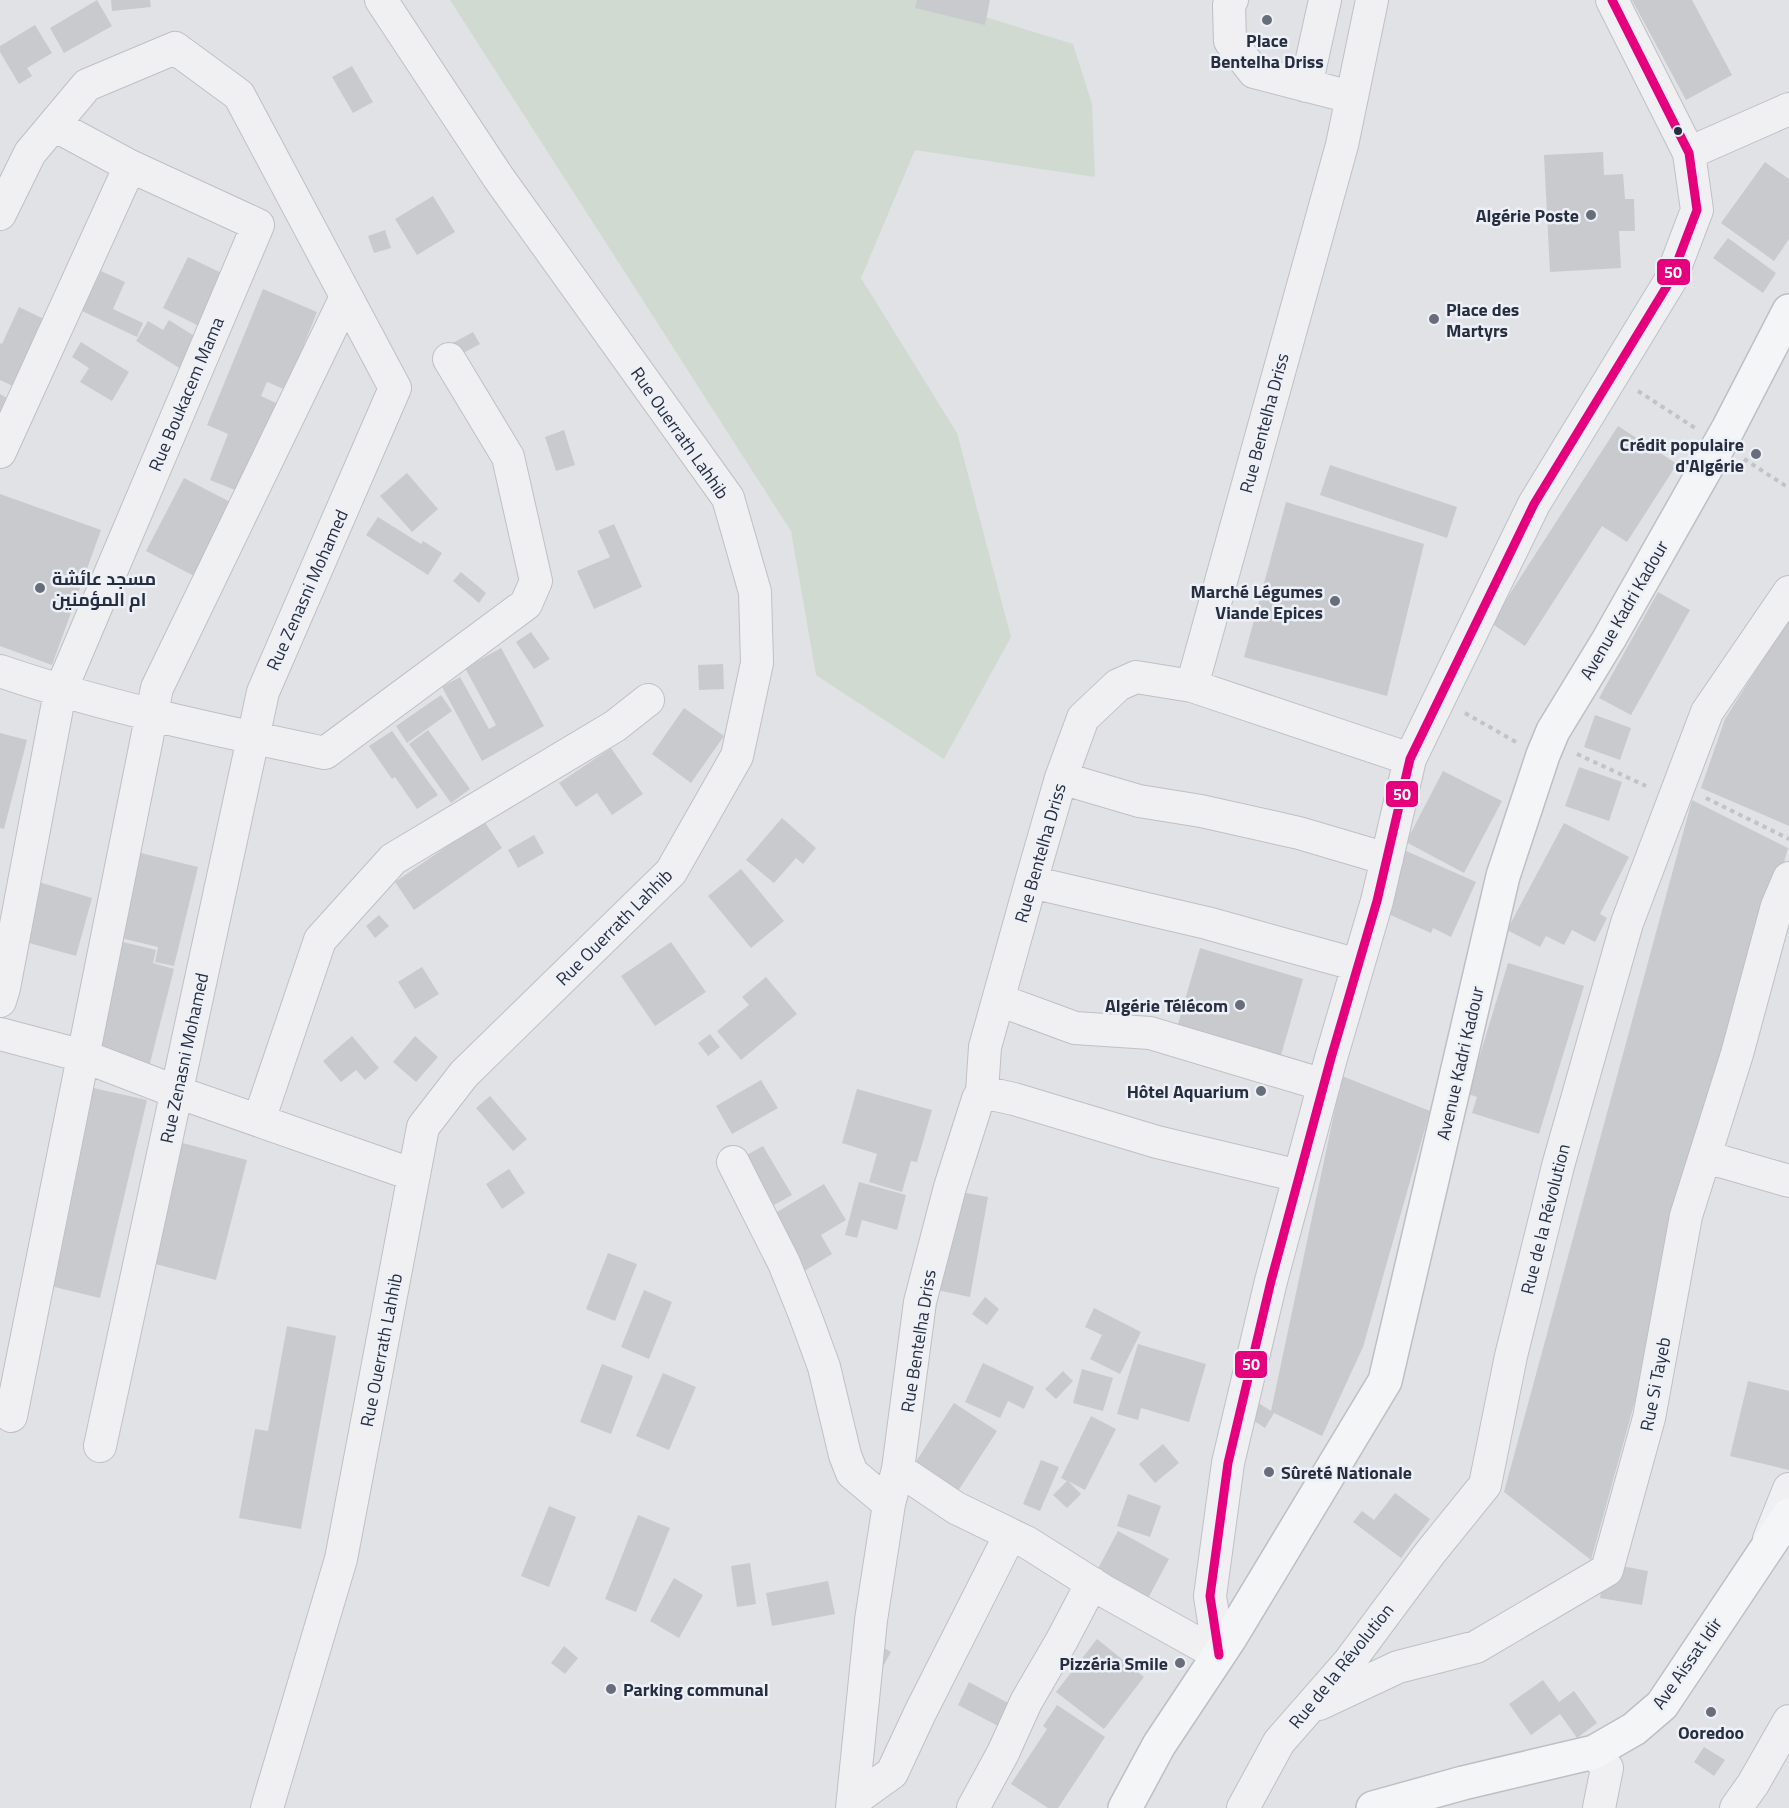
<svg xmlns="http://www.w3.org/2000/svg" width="1789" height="1808" viewBox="0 0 1789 1808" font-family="'Titillium Web',Cairo,sans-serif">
  <rect width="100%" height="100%" fill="#e0e2e6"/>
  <path fill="#d0dad0" d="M450 0H930L1073 44 1092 104 1095 177 915 150 861 278 957 433 1011 637 944 759 816 675 791 531Z"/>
  <path fill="#c9cace" d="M97 0 112 26 64 53 50 28Z
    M111 0H150L151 7 112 11Z
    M917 0H990L985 25 915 8Z
    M1632 0H1692L1732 75 1686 100Z
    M35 25 52 53 27 68 32 76 19 84 0 52V46Z
    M352 66 373 102 353 113 332 77Z
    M1603 152 1604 175 1623 174 1625 199H1634L1635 231H1619L1621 268 1550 272 1544 155Z
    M1765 162 1789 179V239L1774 261 1721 223Z
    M433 196 455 232 417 255 395 219Z
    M385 230 391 248 374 253 368 236Z
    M1728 238 1776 273 1763 293 1713 258Z
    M188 257 228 276 203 328 163 308Z
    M101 271 125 282 113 309 143 323 137 337 82 311Z
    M263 289 317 312 286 390 267 382 261 396 276 403 240 492 210 480 228 434 207 425Z
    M19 307 46 320 15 387 0 380V343L2 344Z
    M169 320 199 339 181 369 136 341 148 321 163 330Z
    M473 332 480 344 456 357 449 345Z
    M81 342 129 372 112 401 80 382 89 368 72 357Z
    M0 394 12 401 0 422Z
    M1618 426 1677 464 1627 542 1602 526 1525 646 1491 623Z
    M564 430 575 465 556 471 545 437Z
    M1330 465 1457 507 1447 538 1320 495Z
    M407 473 438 509 412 532 380 496Z
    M184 478 234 504 196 577 146 551Z
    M0 494 101 530 52 665 0 646Z
    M1286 502 1424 544 1387 696 1244 657Z
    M378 517 421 544 423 541 442 553 428 575 366 535Z
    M614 524 642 587 594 609 577 571 610 557 598 531Z
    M461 572 486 593 479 603 453 581Z
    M1658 592 1690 610 1631 715 1599 698Z
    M1789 618V826L1701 788 1725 719Z
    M531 632 550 659 534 669 516 642Z
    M501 648 544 726 482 761 442 687 460 677 489 729 496 725 465 668Z
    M723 664 724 689 699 690 698 665Z
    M441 695 452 711 407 743 396 726Z
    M684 708 724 736 691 783 652 754Z
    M1595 715 1631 728 1620 760 1584 747Z
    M428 730 470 789 451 803 409 744Z
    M392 731 438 795 417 809 395 777 392 779 369 746Z
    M0 733 27 740 4 829 0 828Z
    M611 748 643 794 612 815 597 793 576 807 559 783Z
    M1579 767 1622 782 1609 821 1565 806Z
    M1443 771 1502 801 1464 873 1406 842Z
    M1692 800 1788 848 1591 1560 1504 1492Z
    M782 818 816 848 803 864 796 858 774 883 746 860Z
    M484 821 502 848 414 910 395 882Z
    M1564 823 1629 857 1600 914 1607 918 1595 942 1572 930 1564 945 1546 936 1540 947 1507 930Z
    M534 835 544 853 518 868 508 850Z
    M1404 850 1476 882 1451 937 1433 928 1431 933 1377 909Z
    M141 853 198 867 174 966 155 962 158 947 121 938Z
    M741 869 784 921 751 948 708 896Z
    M39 882 92 898 76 956 22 941Z
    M379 915 389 926 375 938 366 926Z
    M123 942 156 950 153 963 174 969 149 1067 96 1054Z
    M671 942 706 992 655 1026 621 976Z
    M1200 948 1303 979 1279 1062 1176 1031Z
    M1508 963 1584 986 1539 1134 1472 1113 1477 1097 1468 1094Z
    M422 967 439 994 415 1009 398 982Z
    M766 977 797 1014 741 1060 717 1031 749 1005 742 997Z
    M710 1034 720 1047 708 1056 698 1043Z
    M352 1036 379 1068 365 1080 356 1070 341 1082 323 1061Z
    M415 1036 438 1057 416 1082 393 1062Z
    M1342 1076 1430 1111 1363 1347 1322 1436 1274 1413 1265 1428 1242 1413 1251 1398 1271 1411Z
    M761 1080 778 1108 732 1134 716 1106Z
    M89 1087 147 1100 100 1298 42 1284Z
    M857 1089 932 1110 917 1162 911 1161 902 1192 869 1182 877 1154 842 1143Z
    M490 1096 527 1139 513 1151 476 1108Z
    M175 1141 247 1160 216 1280 144 1261Z
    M763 1146 792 1195 774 1205 745 1156Z
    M509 1169 525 1193 502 1209 486 1184Z
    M859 1182 906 1195 897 1230 862 1220 857 1238 845 1235Z
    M824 1184 846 1220 821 1235 832 1254 801 1273 767 1218Z
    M956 1191 988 1197 970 1297 937 1290Z
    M608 1253 637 1264 615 1321 586 1309Z
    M644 1290 672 1302 649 1359 621 1347Z
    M985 1297 999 1309 987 1325 972 1314Z
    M1094 1308 1141 1332 1120 1374 1090 1359 1102 1335 1085 1327Z
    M287 1326 336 1336 301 1529 239 1518 255 1429 268 1431Z
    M1138 1344 1206 1364 1189 1422 1141 1408 1138 1420 1117 1414Z
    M983 1363 1034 1387 1024 1409 1008 1401 1000 1418 965 1402Z
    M602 1364 633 1376 611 1434 580 1422Z
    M1082 1369 1113 1378 1103 1411 1073 1403Z
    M1063 1371 1073 1381 1056 1399 1045 1389Z
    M663 1373 696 1387 669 1450 636 1436Z
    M1748 1381 1789 1391V1470L1730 1456Z
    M954 1403 997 1431 958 1491 915 1463Z
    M1091 1416 1116 1429 1085 1490 1068 1481 1081 1494 1067 1508 1053 1495 1067 1481 1061 1478Z
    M1163 1444 1179 1463 1155 1483 1139 1464Z
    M1041 1460 1059 1467 1040 1511 1023 1504Z
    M1395 1493 1430 1519 1401 1558 1353 1522 1362 1511 1374 1520Z
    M1128 1494 1161 1506 1150 1537 1117 1526Z
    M549 1506 576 1517 549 1587 521 1576Z
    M638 1515 670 1528 636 1612 605 1599Z
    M1118 1531 1169 1559 1146 1602 1095 1574Z
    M750 1563 756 1604 737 1607 731 1566Z
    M1606 1563 1648 1571 1642 1605 1600 1598Z
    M674 1578 703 1595 679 1638 650 1621Z
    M828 1581 835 1614 772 1626 766 1593Z
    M1097 1639 1144 1677 1104 1729 1056 1692Z
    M877 1644 891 1652 881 1670Z
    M564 1646 578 1658 565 1674 551 1663Z
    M1543 1680 1559 1702 1574 1691 1597 1723 1577 1738 1560 1714 1531 1735 1509 1704Z
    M969 1682 1012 1705 1000 1727 958 1705Z
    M1057 1705 1105 1737 1058 1808H1048L1011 1784 1047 1729 1043 1726Z
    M1704 1747 1725 1760 1714 1776 1694 1762Z"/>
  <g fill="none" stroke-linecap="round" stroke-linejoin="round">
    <g stroke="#bec0c4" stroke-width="34">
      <path id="minor" d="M1232 0 1229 5 1230 41 1254 72 1351 97
        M1306 86 1325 0
        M54 125 130 166
        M1689 153 1789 109
        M0 214 30 153 87 85 175 48 239 95 395 388 263 692 100 1446
        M0 452 130 166 258 225 60 692 4 988 0 1001
        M0 671C105 707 216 730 325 753L526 604 536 581 508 457 449 359
        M1192 686 1410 759
        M1061 778 1139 801 1201 811 1299 833 1387 859
        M1031 882 1207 923 1358 965
        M999 1000 1075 1028 1150 1033 1324 1085
        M0 1034 83 1056 177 1092 414 1175
        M982 1092 1014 1099 1157 1142 1299 1176
        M259 1120 320 940 393 859 615 726 648 700
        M1706 1157 1789 1181
        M733 1162 784 1263 805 1315 824 1367 845 1455 852 1473 889 1504
        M11 1416 157 688 346 297
        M898 1469 956 1508 1028 1543 1104 1591 1219 1655
        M1769 1539 1789 1489
        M1219 1655 1210 1596 1228 1463 1271 1281 1331 1058 1377 901 1410 759 1534 504 1670 281 1697 210 1689 153 1612 0
        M1319 1704 1398 1667 1476 1647 1607 1570 1649 1418 1686 1216 1737 1054 1777 906 1789 878
        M1594 1752 1607 1768 1599 1808
        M853 1801 892 1773 920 1713 1010 1535
        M267 1808 341 1559 423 1127 464 1074 671 872 737 756 757 663 755 592 728 498 498 177 381 0
        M852 1808 871 1620 889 1504 898 1469 920 1302 950 1187 978 1099 982 1092 985 1047 1031 882 1061 778 1083 718 1118 685 1136 677 1192 686 1342 145 1372 0
        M973 1808 1003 1753 1026 1702 1062 1640 1092 1583
        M1243 1808 1279 1742 1349 1662 1430 1553 1485 1485 1511 1356 1558 1166 1627 923 1707 712 1789 592
        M1736 1808 1753 1784 1789 1721"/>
    </g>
    <g stroke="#bcbfc4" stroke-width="36">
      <path id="major" d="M1125 1808 1159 1745 1230 1638 1385 1381 1503 876 1543 755 1553 731 1609 639 1728 429 1789 311
        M1373 1808 1463 1783 1594 1752 1634 1729 1662 1705 1789 1515"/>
    </g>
    <path stroke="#c2c3c9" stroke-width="4" stroke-dasharray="4.5 4.5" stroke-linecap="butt" d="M1638 391 1695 428
      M1744 459 1789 488
      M1465 713 1516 742
      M1577 754 1646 786
      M1706 798 1789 839"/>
    <use href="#minor" stroke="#f0f0f3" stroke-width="32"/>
    <use href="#major" stroke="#f4f5f6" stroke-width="33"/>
    <g stroke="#edf0f6" stroke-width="14">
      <path id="bus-1" d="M1219 1655 1210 1596 1228 1463 1271 1281 1331 1058 1377 901 1410 759 1534 504 1670 281 1697 210 1689 153 1612 0"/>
    </g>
    <use href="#bus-1" stroke="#e5007d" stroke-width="9"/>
  </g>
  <g fill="#676d7a" stroke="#edf0f6" stroke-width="2">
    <circle cx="1267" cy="20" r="6"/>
    <circle cx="1591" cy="215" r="6"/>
    <circle cx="1434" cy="319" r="6"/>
    <circle cx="1756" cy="454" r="6"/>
    <circle cx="40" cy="588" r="6"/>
    <circle cx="1335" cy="601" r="6"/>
    <circle cx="1240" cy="1005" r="6"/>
    <circle cx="1261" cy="1091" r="6"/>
    <circle cx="1269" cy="1472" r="6"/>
    <circle cx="1180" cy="1663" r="6"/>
    <circle cx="611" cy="1689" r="6"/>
    <circle cx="1711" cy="1712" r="6"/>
  </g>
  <circle fill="#262e40" stroke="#edf0f6" stroke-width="2" cx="1678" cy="131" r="5"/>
  <g text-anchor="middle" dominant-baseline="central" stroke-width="5" stroke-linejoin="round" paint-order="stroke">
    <g font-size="18" font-weight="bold" fill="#262e40" stroke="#edf0f6" text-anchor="end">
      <text x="1267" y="40" text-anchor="middle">Place<tspan x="1267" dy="21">Bentelha Driss</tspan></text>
      <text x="1579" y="215">Algérie Poste</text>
      <text x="1446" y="309" text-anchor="start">Place des<tspan x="1446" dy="21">Martyrs</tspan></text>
      <text x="1744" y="444">Crédit populaire<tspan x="1744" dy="21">d'Algérie</tspan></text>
      <text x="52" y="578" text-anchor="start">مسجد عائشة<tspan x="52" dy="21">ام المؤمنين</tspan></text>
      <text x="1323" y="591">Marché Légumes<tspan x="1323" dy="21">Viande Epices</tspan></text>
      <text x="1228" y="1005">Algérie Télécom</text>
      <text x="1249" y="1091">Hôtel Aquarium</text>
      <text x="1281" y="1472" text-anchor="start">Sûreté Nationale</text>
      <text x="1168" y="1663">Pizzéria Smile</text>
      <text x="623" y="1689" text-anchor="start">Parking communal</text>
      <text x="1711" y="1732" text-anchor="middle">Ooredoo</text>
    </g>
    <g font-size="18" fill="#262e40" stroke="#edf0f6">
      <text transform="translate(186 394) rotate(-67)">Rue Boukacem Mama</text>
      <text transform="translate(1264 423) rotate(-75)">Rue Bentelha Driss</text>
      <text transform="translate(680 433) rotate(55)">Rue Ouerrath Lahhib</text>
      <text transform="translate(307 590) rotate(-66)">Rue Zenasni Mohamed</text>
      <text transform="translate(1624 610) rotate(-60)">Avenue Kadri Kadour</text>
      <text transform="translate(1040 853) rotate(-74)">Rue Bentelha Driss</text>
      <text transform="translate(614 927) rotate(-45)">Rue Ouerrath Lahhib</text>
      <text transform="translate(184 1058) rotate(-78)">Rue Zenasni Mohamed</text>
      <text transform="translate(1460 1063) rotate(-77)">Avenue Kadri Kadour</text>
      <text transform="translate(1545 1219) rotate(-76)">Rue de la Révolution</text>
      <text transform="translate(918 1341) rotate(-81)">Rue Bentelha Driss</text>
      <text transform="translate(381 1350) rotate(-79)">Rue Ouerrath Lahhib</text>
      <text transform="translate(1655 1384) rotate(-79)">Rue Si Tayeb</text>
      <text transform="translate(1687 1663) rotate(-55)">Ave Aissat Idir</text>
      <text transform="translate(1341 1666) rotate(-51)">Rue de la Révolution</text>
    </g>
  </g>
  <g stroke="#edf0f6" stroke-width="2">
    <rect x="1656" y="258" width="35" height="28" rx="6" fill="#e5007d"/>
    <rect x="1385" y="780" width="34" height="28" rx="6" fill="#e5007d"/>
    <rect x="1234" y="1350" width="34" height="29" rx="6" fill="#e5007d"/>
  </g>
  <g font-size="16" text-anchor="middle" font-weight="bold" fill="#fff">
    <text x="1673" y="278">50</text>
    <text x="1402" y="800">50</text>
    <text x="1251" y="1370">50</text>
  </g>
</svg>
